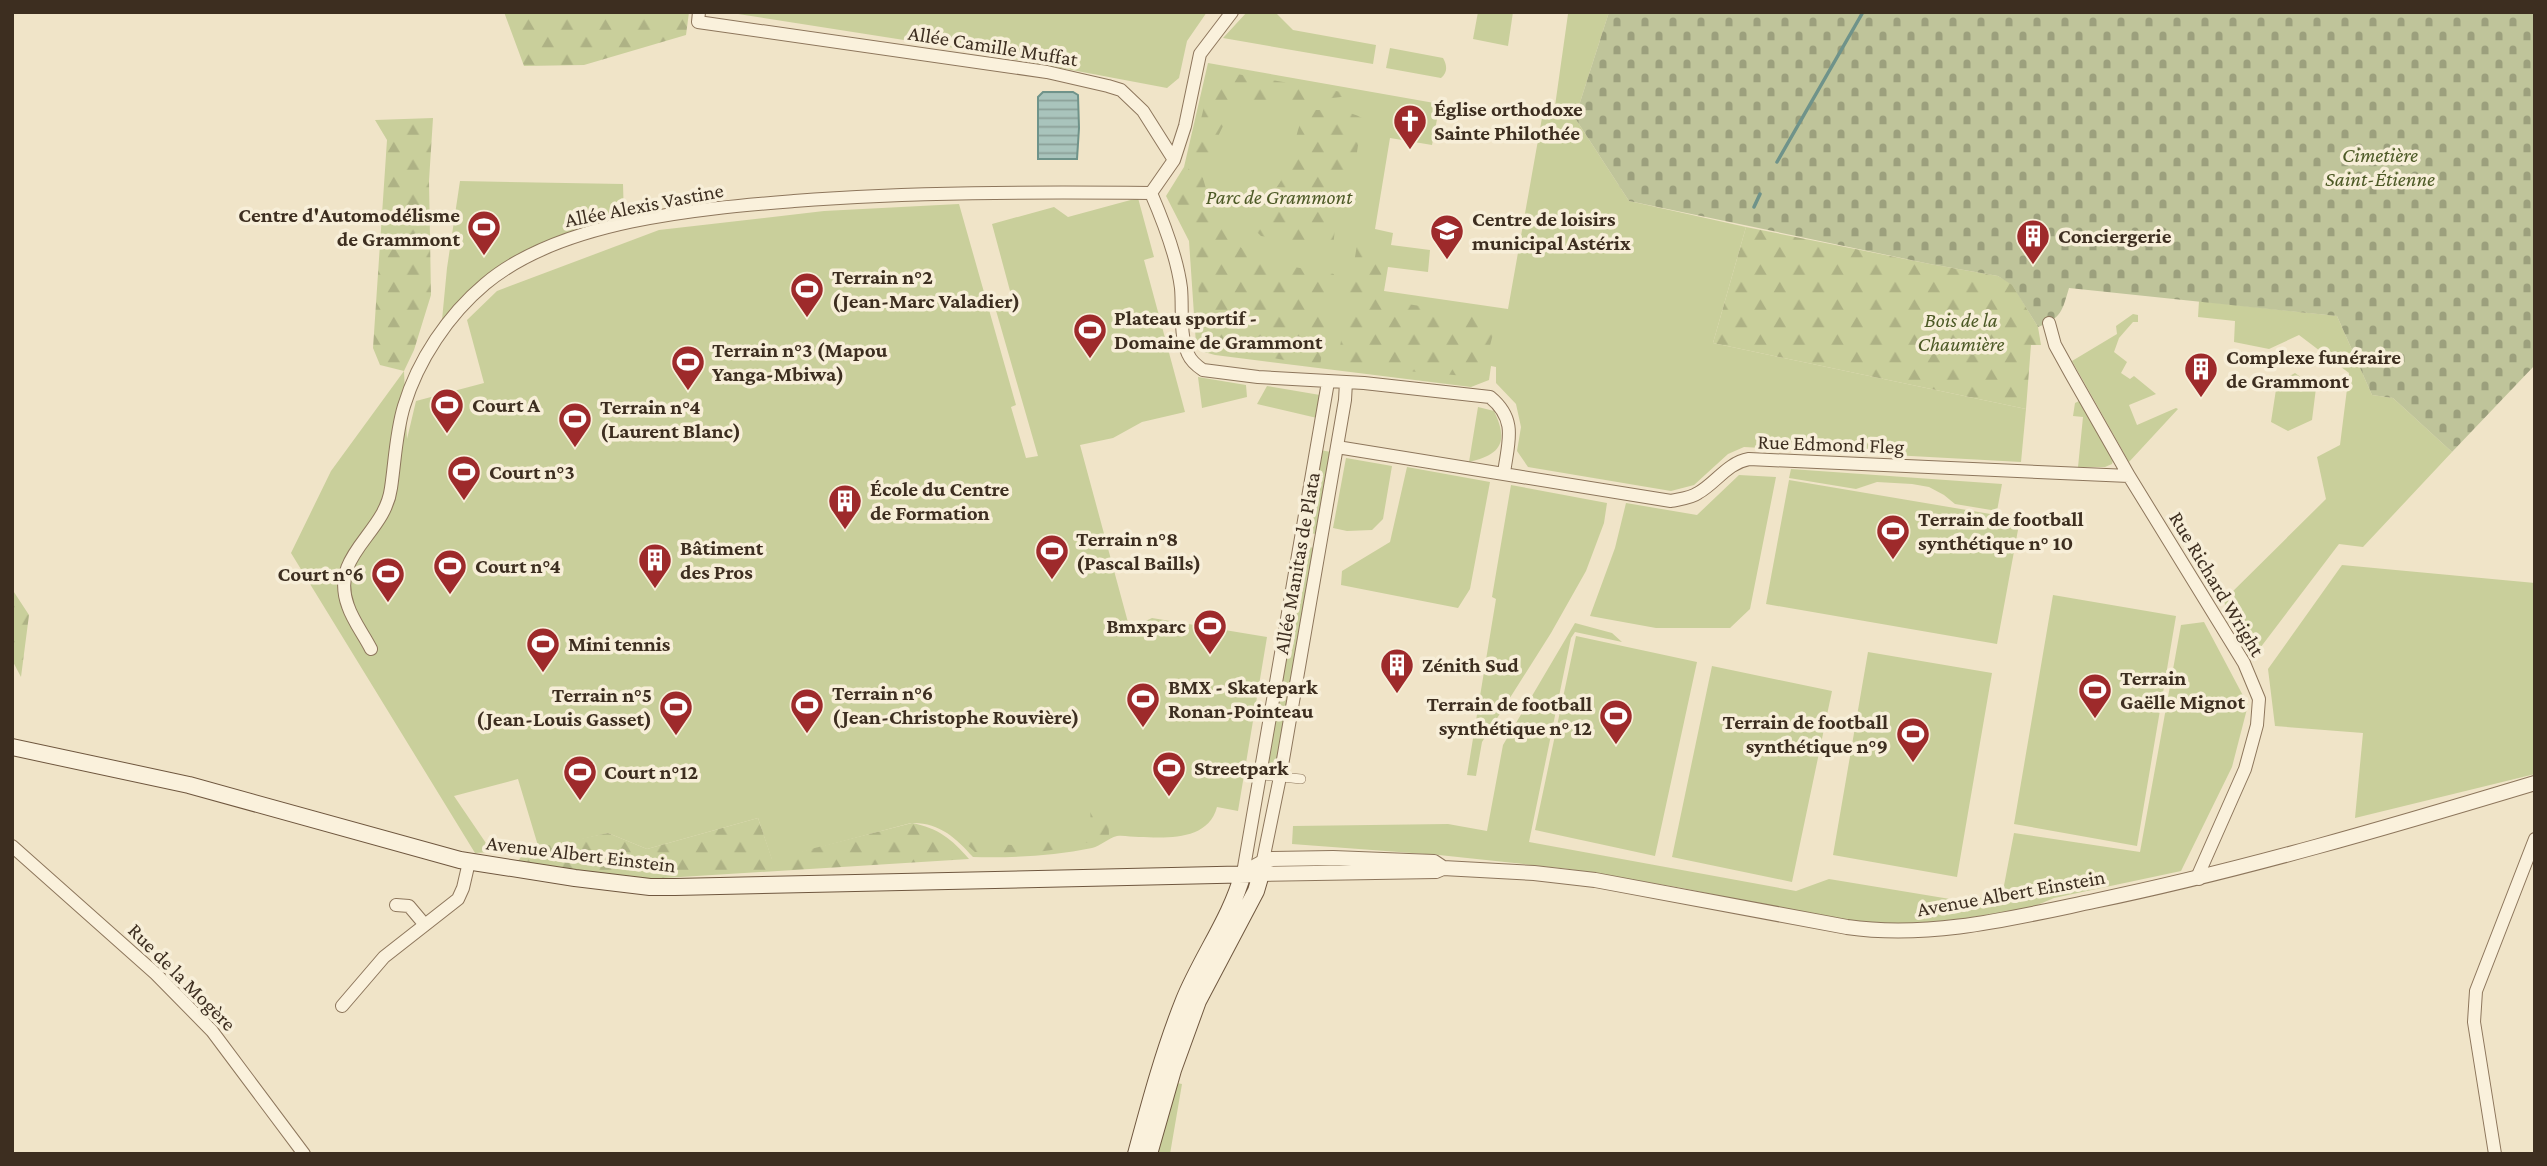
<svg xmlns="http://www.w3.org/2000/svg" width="2547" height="1166" viewBox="0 0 2547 1166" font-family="'Crimson Pro',serif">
  <defs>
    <pattern id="forest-firs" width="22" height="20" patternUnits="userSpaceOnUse" patternTransform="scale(1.75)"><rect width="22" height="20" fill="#c9cf9b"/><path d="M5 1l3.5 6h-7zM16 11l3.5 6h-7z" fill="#aeb285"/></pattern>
    <pattern id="cemetery-stones" width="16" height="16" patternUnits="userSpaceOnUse" patternTransform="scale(1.75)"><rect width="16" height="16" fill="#bfc49a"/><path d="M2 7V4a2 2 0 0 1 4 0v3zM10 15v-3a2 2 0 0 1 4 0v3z" fill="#9ca07d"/></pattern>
    <pattern id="water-rules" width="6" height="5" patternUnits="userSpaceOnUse" patternTransform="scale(1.75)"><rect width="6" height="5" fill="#a9c4bc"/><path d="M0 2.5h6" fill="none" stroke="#8ba098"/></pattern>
  </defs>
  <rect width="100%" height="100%" fill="#f0e4c8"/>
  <path fill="#c9cf9b" d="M725 12H1207L1187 41 1179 78 1167 88 955 48Z
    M1247 12H1275L1293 30 1376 45 1373 64 1223 38Z
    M1478 12H1513L1508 46 1473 39Z
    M1559 12H1609L1575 118 1629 201 1746 227 1713 343 2026 409 2021 462 1744 447 1728 454 1694 485 1671 491 1528 467 1517 451 1521 427 1516 404 1496 383V367L1491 366 1489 380 1471 387 1215 355 1204 352 1196 344 1189 241 1166 196 1184 167 1208 63 1440 104 1432 145 1390 138 1375 229 1393 233 1391 245 1430 250 1428 272 1388 267 1384 291 1508 309 1543 112 1555 106 1568 14Z
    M1390 48 1443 58C1447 65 1448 72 1441 78L1386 68Z
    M460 181 623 184 624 219C610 222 595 224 582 228 536 240 474 285 442 320L447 268Z
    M1138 198 1154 257 1144 260 1185 412 1142 422 1113 438 1080 445 1129 626 1137 625 1152 618 1267 637 1238 811 1217 807C1208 841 1167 838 1139 837 1132 837 1123 835 1117 836 1108 838 1101 846 1092 848 1052 856 1013 858 973 857 956 838 939 822 911 823L772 860 758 818 647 849 608 833 539 849 518 779 454 796 492 852 475 853 291 553 331 471 404 371 407 439 416 401 484 383 467 320 497 291 659 230 824 211 959 204 1016 405 1011 407 1026 458 1038 456 995 307 1013 302 992 224 1054 207 1068 217Z
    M2199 301 2337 316 2372 395 2393 398 2452 452 2363 547 2339 544 2254 656 2223 601 2326 499 2317 457 2340 445 2349 373 2299 335 2269 349 2234 342 2235 321 2198 317Z
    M2133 314 2138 315V322H2133L2119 338 2114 352 2127 362 2121 373 2130 379 2134 376 2156 394 2129 405 2137 425 2176 408 2178 409 2129 462 2072 361 2117 334 2116 326Z
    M2295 373 2316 388 2312 420 2288 431 2271 422 2277 383Z
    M1198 377 1246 385 1247 397 1202 408Z
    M1267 386 1320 395 1317 418 1257 404Z
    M2081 400 2114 457 2112 464 2105 467H2078L2083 417 2073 416 2075 403Z
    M1478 407 1494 411C1509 442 1501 455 1469 462Z
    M1320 450 1331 452 1316 534 1305 532Z
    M1346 458 1392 466 1383 519 1372 530 1347 531 1333 528Z
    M1407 467 1490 482 1470 589 1458 608 1341 585 1342 571 1390 542Z
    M1791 469 2002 484 1997 511 1955 504 1944 495 1929 487 1912 484 1877 482 1856 489 1789 478Z
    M1739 475 1776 477 1750 609 1730 628H1656L1590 616 1615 548 1626 503 1697 515Z
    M1789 480 2020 519 1997 644 1766 604Z
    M1511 485 1607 503 1604 523 1586 571 1551 633 1482 742 1476 776 1467 775 1496 599 1492 597Z
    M1305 546 1314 548 1275 773 1265 771Z
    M2342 565 2535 583V774L2355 818 2363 733 2275 726 2268 669Z
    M2053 595 2176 616 2137 846 2014 824Z
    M2204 622 2248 705 2232 767 2181 871 2054 898 2030 908 1935 923 1901 925 1863 924 1832 919 1682 888 1569 869 1439 855 1292 844 1293 826 1448 824 1487 831 1503 745 1575 623 1612 633 1622 642 1575 632 1571 638 1529 842 1796 891 1829 879 1956 900 2002 896 2014 833 2140 852 2181 625Z
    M1576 636 1697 662 1655 856 1535 830Z
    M1868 652 1992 673 1957 877 1833 855Z
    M1712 666 1832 691 1792 882 1672 857Z
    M1177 1083 1182 1084 1170 1154H1158L1160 1138Z"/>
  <path fill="url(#forest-firs)" d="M504 12H689L686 35 584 65 524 66Z
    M1213 70 1359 95 1278 104 1252 101 1239 107 1225 122 1201 171C1224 259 1251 260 1334 274L1320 366 1221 349 1203 340 1194 239 1174 197 1189 168Z
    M1311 110C1329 110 1346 109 1362 118L1356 159 1334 185 1327 211 1335 228 1333 248 1261 236 1248 223C1262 207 1277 190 1287 170 1298 150 1292 125 1311 110Z
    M433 118 429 181 431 295 414 350 404 371 380 365 373 348 387 140 375 120Z
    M1746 227 1930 264 1998 276 2012 284 2038 327 2041 345H2031L2026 409 1713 343Z
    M1358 239 1387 245 1377 299 1475 315H1498L1487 357 1477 377 1337 365Z
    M12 589 29 615 21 677 12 660Z
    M1090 801 1108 804 1109 837C1059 850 1027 857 975 852L963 841 1023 846 1091 834Z
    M758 818 772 859 912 823C938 828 952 839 969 859L633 880 516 863 527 850 608 833 647 849Z"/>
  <path fill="url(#cemetery-stones)" d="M1609 12H2535V365L2452 452 2393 398 2372 395 2337 316 2069 288C2062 311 2062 318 2038 327L2012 285 1998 276 1930 264 1629 201 1575 118Z"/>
  <path fill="url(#water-rules)" stroke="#6f938a" stroke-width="2" d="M1043 92H1073L1078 95 1079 128 1077 159H1038V97Z"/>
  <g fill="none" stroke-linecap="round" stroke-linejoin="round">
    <path stroke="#6f938a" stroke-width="3.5" d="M1777 162 1863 12
      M1754 207 1760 194"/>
    <g stroke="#8d765c" stroke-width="10">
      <path id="pedestrian" d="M1245 773 1301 779"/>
    </g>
    <g stroke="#8d765c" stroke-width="14">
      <path id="minor" d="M699 12 698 22 1047 72 1108 86 1121 90 1143 111 1174 160
        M1151 193C1164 223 1177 256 1181 288 1183 309 1179 334 1188 354 1191 361 1197 366 1203 370L1258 377 1364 383 1490 397C1518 420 1508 442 1504 473
        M1151 193 1174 160 1185 126 1200 54 1232 12
        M2049 323 2055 345 2071 374 2129 476 2244 663 2259 699 2257 725 2245 769 2199 873V879
        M1337 447 1671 501C1680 499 1691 498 1698 493 1716 483 1727 463 1749 459L2129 476
        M371 649C364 635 353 621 348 606 329 554 385 535 391 488 395 461 396 432 404 406 418 360 448 315 485 284 561 220 698 209 794 201 913 192 1032 192 1151 193
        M12 846 156 974 212 1031 304 1154
        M1261 870 1280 777 1345 400 1346 382
        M1243 873 1328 382
        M396 905 409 906 425 925
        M342 1006 384 957 458 899 463 888 469 862
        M2495 1154 2474 1022 2476 991 2535 839"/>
    </g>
    <g stroke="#8d765c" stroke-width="16">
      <path id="tertiary" d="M1243 873 1263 862 1272 859 1333 858 1434 862 1443 868
        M1261 874 1436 871 1443 868 1534 873 1595 880 1847 927C1930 939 2013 918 2094 901 2243 870 2389 827 2535 783"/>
    </g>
    <g stroke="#6f573f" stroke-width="18">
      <path id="secondary" d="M12 747 189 785 460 860 575 878 650 887H675L1261 874 1256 891 1198 1001 1173 1070 1149 1154
        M1136 1154C1150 1102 1164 1050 1184 1000 1202 956 1231 918 1243 873"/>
    </g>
    <use href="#pedestrian" stroke="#faf1dc" stroke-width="9"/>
    <use href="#minor" stroke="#faf1dc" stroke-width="12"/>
    <use href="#tertiary" stroke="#faf1dc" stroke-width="14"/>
    <use href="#secondary" stroke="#faf1dc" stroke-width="16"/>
  </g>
  <defs>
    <g id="church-pin" transform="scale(1.75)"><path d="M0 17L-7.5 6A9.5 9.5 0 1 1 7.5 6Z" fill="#9e2a2b" stroke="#f7eed8"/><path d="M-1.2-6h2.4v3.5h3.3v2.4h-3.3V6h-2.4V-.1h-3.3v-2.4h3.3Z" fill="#fff"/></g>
    <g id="stadium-pin" transform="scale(1.75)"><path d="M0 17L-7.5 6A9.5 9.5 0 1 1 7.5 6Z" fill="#9e2a2b" stroke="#f7eed8"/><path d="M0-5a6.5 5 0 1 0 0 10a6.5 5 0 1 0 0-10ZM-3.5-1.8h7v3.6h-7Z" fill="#fff"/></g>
    <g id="school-pin" transform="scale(1.75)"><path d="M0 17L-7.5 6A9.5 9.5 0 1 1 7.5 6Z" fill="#9e2a2b" stroke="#f7eed8"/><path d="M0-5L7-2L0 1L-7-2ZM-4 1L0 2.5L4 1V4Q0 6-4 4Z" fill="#fff"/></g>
    <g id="building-pin" transform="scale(1.75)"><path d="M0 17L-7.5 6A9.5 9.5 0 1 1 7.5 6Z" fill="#9e2a2b" stroke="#f7eed8"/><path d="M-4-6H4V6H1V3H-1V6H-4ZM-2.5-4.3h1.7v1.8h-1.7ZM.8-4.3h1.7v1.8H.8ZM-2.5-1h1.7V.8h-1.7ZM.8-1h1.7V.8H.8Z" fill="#fff"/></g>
  </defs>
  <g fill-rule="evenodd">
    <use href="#church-pin" x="1410" y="121"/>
    <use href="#stadium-pin" x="484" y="227"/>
    <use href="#school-pin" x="1447" y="231"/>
    <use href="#building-pin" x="2033" y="236"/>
    <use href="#stadium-pin" x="807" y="289"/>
    <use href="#stadium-pin" x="1090" y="330"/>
    <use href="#stadium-pin" x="688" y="362"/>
    <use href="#building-pin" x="2201" y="369"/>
    <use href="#stadium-pin" x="447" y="405"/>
    <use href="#stadium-pin" x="575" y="419"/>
    <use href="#stadium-pin" x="464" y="472"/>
    <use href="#building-pin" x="845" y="501"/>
    <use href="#stadium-pin" x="1893" y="531"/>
    <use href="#stadium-pin" x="1052" y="551"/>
    <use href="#building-pin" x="655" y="560"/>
    <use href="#stadium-pin" x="450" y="566"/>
    <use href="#stadium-pin" x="388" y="574"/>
    <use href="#stadium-pin" x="1210" y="626"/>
    <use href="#stadium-pin" x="543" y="644"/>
    <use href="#building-pin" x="1397" y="665"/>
    <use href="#stadium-pin" x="2095" y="690"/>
    <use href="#stadium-pin" x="1143" y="699"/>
    <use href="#stadium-pin" x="807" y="705"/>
    <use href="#stadium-pin" x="676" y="707"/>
    <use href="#stadium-pin" x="1616" y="716"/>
    <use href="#stadium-pin" x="1913" y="734"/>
    <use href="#stadium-pin" x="1169" y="768"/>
    <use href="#stadium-pin" x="580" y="772"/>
  </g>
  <g text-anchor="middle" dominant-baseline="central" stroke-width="7" stroke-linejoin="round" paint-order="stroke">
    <g font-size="21" fill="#3d2e20" stroke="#f7eed8">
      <text transform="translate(993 46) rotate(9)">Allée Camille Muffat</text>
      <text transform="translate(644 205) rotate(-11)">Allée Alexis Vastine</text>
      <text transform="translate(1831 444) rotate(2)">Rue Edmond Fleg</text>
      <text transform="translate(1297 563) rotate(-80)">Allée Manitas de Plata</text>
      <text transform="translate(2217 584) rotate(59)">Rue Richard Wright</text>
      <text transform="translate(581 854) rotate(7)">Avenue Albert Einstein</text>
      <text transform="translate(2011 893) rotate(-10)">Avenue Albert Einstein</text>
      <text transform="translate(182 977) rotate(45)">Rue de la Mogère</text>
    </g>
    <g font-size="21" font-weight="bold" fill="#3d2e20" stroke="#f7eed8" text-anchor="start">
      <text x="1434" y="109">Église orthodoxe<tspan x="1434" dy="24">Sainte Philothée</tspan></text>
      <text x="460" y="215" text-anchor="end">Centre d'Automodélisme<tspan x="460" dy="24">de Grammont</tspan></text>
      <text x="1472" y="219">Centre de loisirs<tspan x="1472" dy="24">municipal Astérix</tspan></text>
      <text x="2058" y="236">Conciergerie</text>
      <text x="832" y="277">Terrain n°2<tspan x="832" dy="24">(Jean-Marc Valadier)</tspan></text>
      <text x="1114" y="318">Plateau sportif -<tspan x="1114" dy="24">Domaine de Grammont</tspan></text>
      <text x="712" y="350">Terrain n°3 (Mapou<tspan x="712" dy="24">Yanga-Mbiwa)</tspan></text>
      <text x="2226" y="357">Complexe funéraire<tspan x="2226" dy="24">de Grammont</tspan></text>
      <text x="472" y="405">Court A</text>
      <text x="600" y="407">Terrain n°4<tspan x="600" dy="24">(Laurent Blanc)</tspan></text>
      <text x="489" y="472">Court n°3</text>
      <text x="870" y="489">École du Centre<tspan x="870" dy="24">de Formation</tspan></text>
      <text x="1918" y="519">Terrain de football<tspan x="1918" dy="24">synthétique n° 10</tspan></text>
      <text x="1076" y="539">Terrain n°8<tspan x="1076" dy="24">(Pascal Baills)</tspan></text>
      <text x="680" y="548">Bâtiment<tspan x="680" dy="24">des Pros</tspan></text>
      <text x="475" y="566">Court n°4</text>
      <text x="364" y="574" text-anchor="end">Court n°6</text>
      <text x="1186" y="626" text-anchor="end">Bmxparc</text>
      <text x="568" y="644">Mini tennis</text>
      <text x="1422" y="665">Zénith Sud</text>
      <text x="2120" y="678">Terrain<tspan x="2120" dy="24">Gaëlle Mignot</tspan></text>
      <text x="1168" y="687">BMX - Skatepark<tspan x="1168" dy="24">Ronan-Pointeau</tspan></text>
      <text x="832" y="693">Terrain n°6<tspan x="832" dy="24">(Jean-Christophe Rouvière)</tspan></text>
      <text x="652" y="695" text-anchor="end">Terrain n°5<tspan x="652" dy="24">(Jean-Louis Gasset)</tspan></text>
      <text x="1592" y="704" text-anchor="end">Terrain de football<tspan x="1592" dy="24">synthétique n° 12</tspan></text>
      <text x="1888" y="722" text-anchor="end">Terrain de football<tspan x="1888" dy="24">synthétique n°9</tspan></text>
      <text x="1194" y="768">Streetpark</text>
      <text x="604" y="772">Court n°12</text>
    </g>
    <g font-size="21" font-style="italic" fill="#4d5a26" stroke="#f7eed8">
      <text x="2380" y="155">Cimetière<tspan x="2380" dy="24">Saint-Étienne</tspan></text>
      <text x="1279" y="197">Parc de Grammont</text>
      <text x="1961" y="320">Bois de la<tspan x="1961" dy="24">Chaumière</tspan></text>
    </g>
  </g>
  <rect width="2547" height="1166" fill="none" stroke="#3d2e20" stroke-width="28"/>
</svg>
